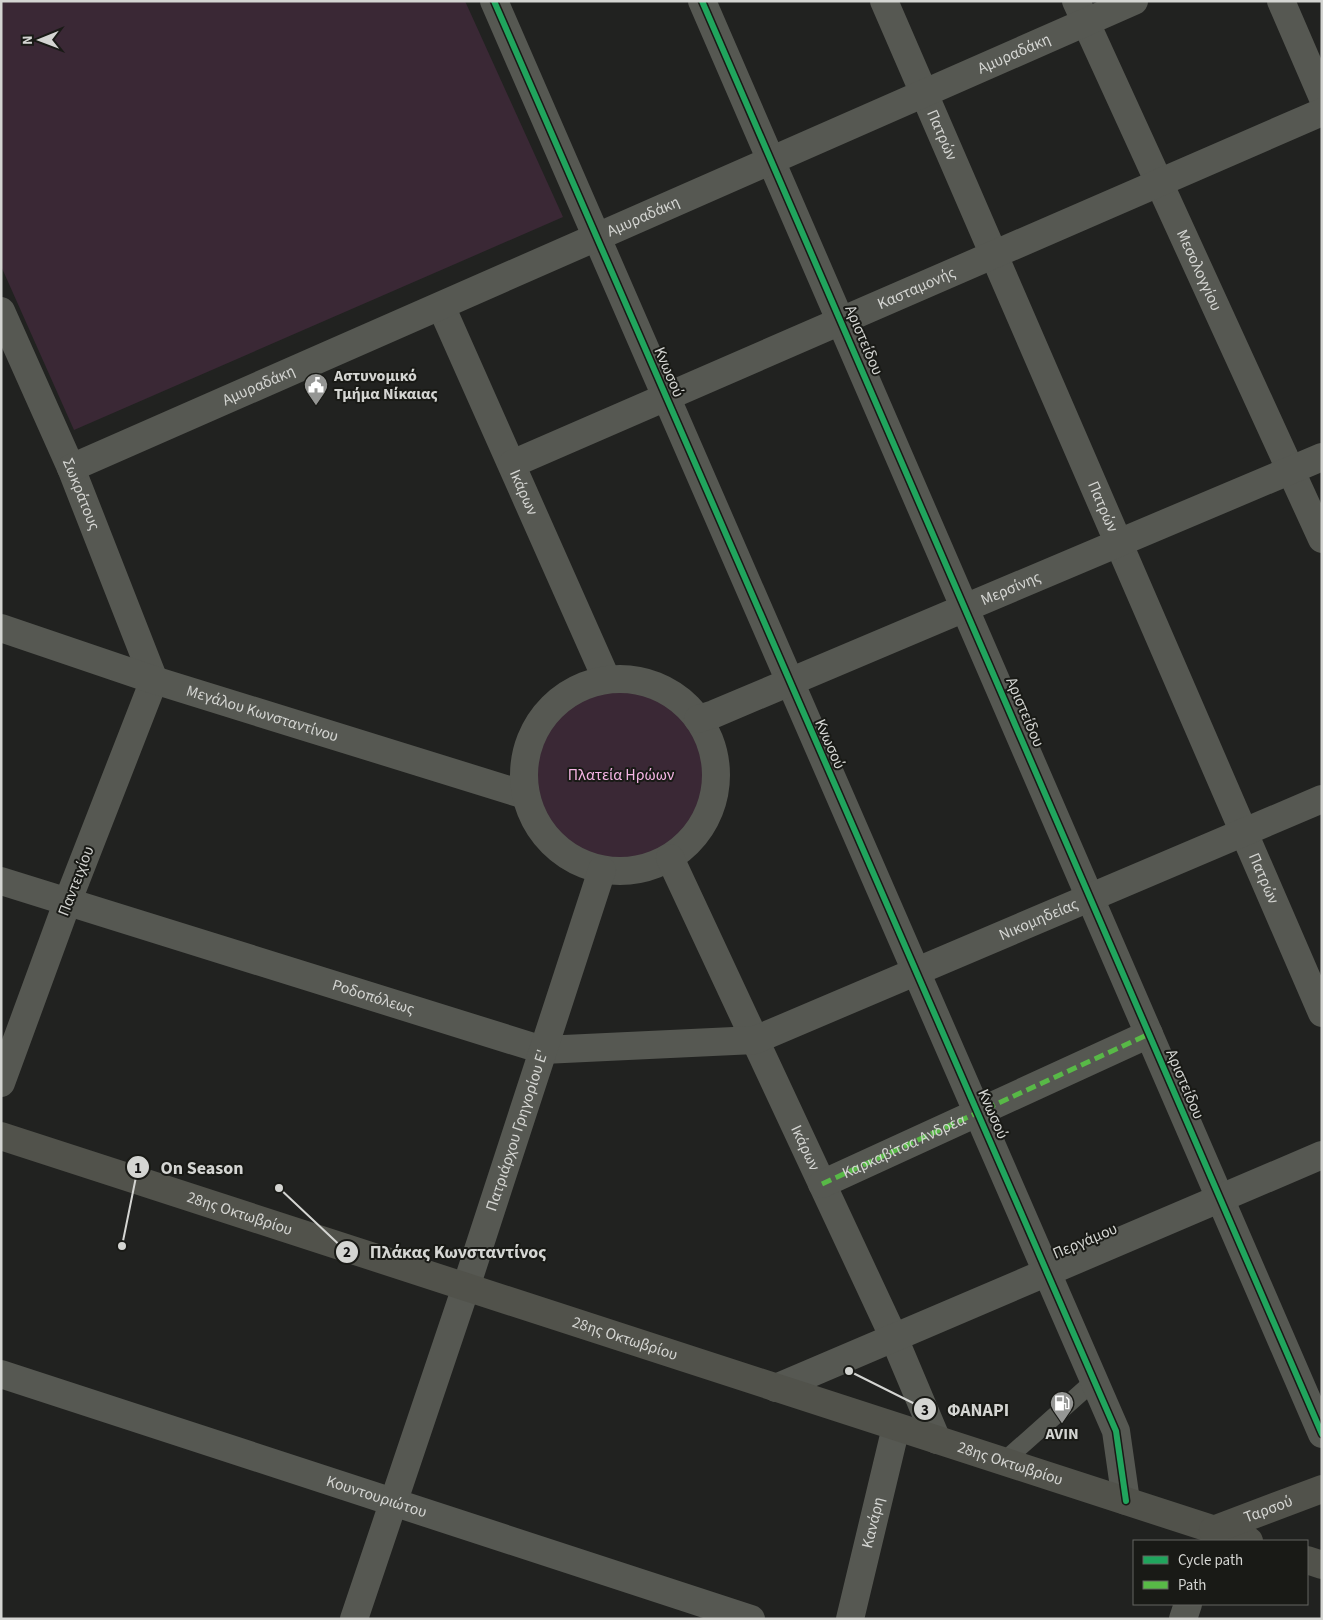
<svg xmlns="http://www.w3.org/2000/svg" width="1323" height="1620" viewBox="0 0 1323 1620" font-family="'Source Sans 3',sans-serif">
  <rect width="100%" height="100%" fill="#212220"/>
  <path fill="#3a2835" d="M4 1H465L563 217 74 430 1 266V3Z
    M537 775a84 84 0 1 1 168 0a84 84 0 1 1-168 0Z"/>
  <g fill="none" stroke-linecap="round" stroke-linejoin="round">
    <path stroke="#565852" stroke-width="18" d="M1003 1462 1094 1381"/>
    <g stroke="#565852" stroke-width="28">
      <path d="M494 1 1116 1431 1126 1501"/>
      <path d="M702 1 1322 1434"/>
      <path id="s1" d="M884 1 1322 1013"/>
      <path id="s2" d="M1076 1 1322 539"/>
      <path d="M1281 1 1322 96"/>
      <path id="s3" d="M441 306 606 678"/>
      <path id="s4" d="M1 311 71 468 154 680 67 903 1 1083"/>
      <path id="s5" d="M512 464 1322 112"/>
      <path id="s6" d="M71 468 1134 1"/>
      <path id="s7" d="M1 628 154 680 525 795"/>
      <circle cx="620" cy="775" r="96"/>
      <path id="s8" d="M698 719 714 714 1322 457"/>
      <path id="s9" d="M670 858 894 1338 937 1440"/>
      <path id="s10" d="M1 881 543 1050 755 1040 1322 799"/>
      <path id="s11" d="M822 1184 1149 1034"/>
      <path id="s12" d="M1 1374 751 1619"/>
      <path d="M776 1388 1322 1155"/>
      <path id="s13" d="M354 1619 466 1287 602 870"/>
      <path id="s14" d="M850 1619 896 1427"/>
      <path d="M1183 1619 1188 1604"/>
    </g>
    <g stroke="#51524b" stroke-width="28">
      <path id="s15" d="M1 1136 1249 1541"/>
      <path id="s16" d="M1213 1530 1322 1489"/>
      <path d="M1307 1560 1322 1565"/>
    </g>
    <path stroke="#58b947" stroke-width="5" stroke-dasharray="10 5" stroke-linecap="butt" d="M822 1184 1149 1034"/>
    <g stroke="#191a16" stroke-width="9">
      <path id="cycleway" d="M494 1 1116 1431 1126 1501
        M702 1 1322 1434"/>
    </g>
    <use href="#cycleway" stroke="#20a55d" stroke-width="6"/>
  </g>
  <defs>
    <g id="civic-pin" transform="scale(1.25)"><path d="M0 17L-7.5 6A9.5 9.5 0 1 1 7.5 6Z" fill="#959694" stroke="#191a16"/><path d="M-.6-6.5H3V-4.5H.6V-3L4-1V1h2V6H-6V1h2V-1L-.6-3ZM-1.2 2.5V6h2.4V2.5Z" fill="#fff"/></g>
    <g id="fuel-pin" transform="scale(1.25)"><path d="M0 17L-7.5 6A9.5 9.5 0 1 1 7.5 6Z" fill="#959694" stroke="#191a16"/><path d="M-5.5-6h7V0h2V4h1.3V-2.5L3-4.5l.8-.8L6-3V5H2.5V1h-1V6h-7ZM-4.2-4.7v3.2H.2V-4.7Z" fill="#fff"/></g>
  </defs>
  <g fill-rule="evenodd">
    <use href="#civic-pin" x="316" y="385"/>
    <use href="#fuel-pin" x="1062" y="1403"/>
  </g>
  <g text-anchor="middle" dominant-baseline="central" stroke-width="4" stroke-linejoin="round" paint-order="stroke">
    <g font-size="16" fill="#d4d5d2" stroke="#191a16">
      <text stroke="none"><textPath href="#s6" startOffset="1030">Αμυραδάκη</textPath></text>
      <text stroke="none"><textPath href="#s1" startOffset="146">Πατρών</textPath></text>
      <text stroke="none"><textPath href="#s6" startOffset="625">Αμυραδάκη</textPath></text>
      <text stroke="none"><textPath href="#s2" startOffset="296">Μεσολογγίου</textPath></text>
      <text stroke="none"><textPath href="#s5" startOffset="441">Κασταμονής</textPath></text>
      <text transform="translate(864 340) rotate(67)">Αριστείδου</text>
      <text transform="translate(669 372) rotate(67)">Κνωσού</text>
      <text stroke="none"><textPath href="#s6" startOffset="205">Αμυραδάκη</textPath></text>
      <text stroke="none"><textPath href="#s3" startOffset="204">Ικάρων</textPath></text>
      <text stroke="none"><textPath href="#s4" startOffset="200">Σωκράτους</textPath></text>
      <text stroke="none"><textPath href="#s1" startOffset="551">Πατρών</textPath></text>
      <text stroke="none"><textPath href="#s8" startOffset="339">Μερσίνης</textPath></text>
      <text transform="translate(1025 712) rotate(67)">Αριστείδου</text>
      <text stroke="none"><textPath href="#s7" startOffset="275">Μεγάλου Κωνσταντίνου</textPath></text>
      <text transform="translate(830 744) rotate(66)">Κνωσού</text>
      <text stroke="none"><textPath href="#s1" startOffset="956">Πατρών</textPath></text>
      <text transform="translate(76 881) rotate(-69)">Παντειχίου</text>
      <text stroke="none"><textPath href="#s10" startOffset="1088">Νικομηδείας</textPath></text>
      <text stroke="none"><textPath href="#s10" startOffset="390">Ροδοπόλεως</textPath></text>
      <text transform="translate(1185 1084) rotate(67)">Αριστείδου</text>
      <text transform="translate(993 1114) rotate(66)">Κνωσού</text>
      <text stroke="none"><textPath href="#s13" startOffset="515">Πατριάρχου Γρηγορίου Ε'</textPath></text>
      <text stroke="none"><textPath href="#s11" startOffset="90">Καρκαβίτσα Ανδρέα</textPath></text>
      <text stroke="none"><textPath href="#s9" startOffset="320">Ικάρων</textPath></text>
      <text stroke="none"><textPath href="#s15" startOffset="251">28ης Οκτωβρίου</textPath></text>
      <text transform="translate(1085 1241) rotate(-23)">Περγάμου</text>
      <text stroke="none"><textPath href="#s15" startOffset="656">28ης Οκτωβρίου</textPath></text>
      <text stroke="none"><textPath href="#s15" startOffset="1061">28ης Οκτωβρίου</textPath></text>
      <text stroke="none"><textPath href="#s12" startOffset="395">Κουντουριώτου</textPath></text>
      <text stroke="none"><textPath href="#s16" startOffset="59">Ταρσού</textPath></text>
      <text stroke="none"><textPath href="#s14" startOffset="99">Κανάρη</textPath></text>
    </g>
    <g font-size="16" font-weight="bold" fill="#d4d5d2" stroke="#191a16" text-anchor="start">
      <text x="334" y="376">Αστυνομικό<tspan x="334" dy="18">Τμήμα Νίκαιας</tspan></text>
      <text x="1062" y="1434" text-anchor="middle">AVIN</text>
    </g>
    <g font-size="16" fill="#f4b4e3" stroke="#191a16">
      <text x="621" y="775">Πλατεία Ηρώων</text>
    </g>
  </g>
  <path fill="none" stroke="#d4d5d2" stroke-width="2" d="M122 1246L138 1167M279 1188L347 1252M849 1371L925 1409"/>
  <g fill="#d4d5d2" stroke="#191a16" stroke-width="2">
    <circle cx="122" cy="1246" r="5"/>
    <circle cx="279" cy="1188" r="5"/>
    <circle cx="849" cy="1371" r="5"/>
    <circle cx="138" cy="1167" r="12"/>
    <circle cx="347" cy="1252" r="12"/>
    <circle cx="925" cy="1409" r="12"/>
  </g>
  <g font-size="15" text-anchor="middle" font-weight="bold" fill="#111">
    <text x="138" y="1173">1</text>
    <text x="347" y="1257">2</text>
    <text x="925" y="1415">3</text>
  </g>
  <g font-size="18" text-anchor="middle" font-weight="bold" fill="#d4d5d2" stroke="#191a16" stroke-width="4" stroke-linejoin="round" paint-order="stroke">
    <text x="202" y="1174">On Season</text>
    <text x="458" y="1258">Πλάκας Κωνσταντίνος</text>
    <text x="978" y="1416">ΦΑΝΑΡΙ</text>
  </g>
  <rect width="1323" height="1620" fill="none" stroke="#d4d5d2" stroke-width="5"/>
  <rect x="1133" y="1540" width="175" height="65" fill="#191a16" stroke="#646561"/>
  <rect x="1143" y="1556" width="25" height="8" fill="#20a55d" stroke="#646561"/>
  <text x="1178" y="1565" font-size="15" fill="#d4d5d2">Cycle path</text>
  <rect x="1143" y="1581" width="25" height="8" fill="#58b947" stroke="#646561"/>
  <text x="1178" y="1590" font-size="15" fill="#d4d5d2">Path</text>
  <g transform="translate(40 40) rotate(269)" stroke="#191a16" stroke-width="4" paint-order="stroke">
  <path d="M0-4L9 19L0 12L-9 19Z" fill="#d4d5d2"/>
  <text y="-8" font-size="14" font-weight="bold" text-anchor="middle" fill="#d4d5d2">N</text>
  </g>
</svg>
